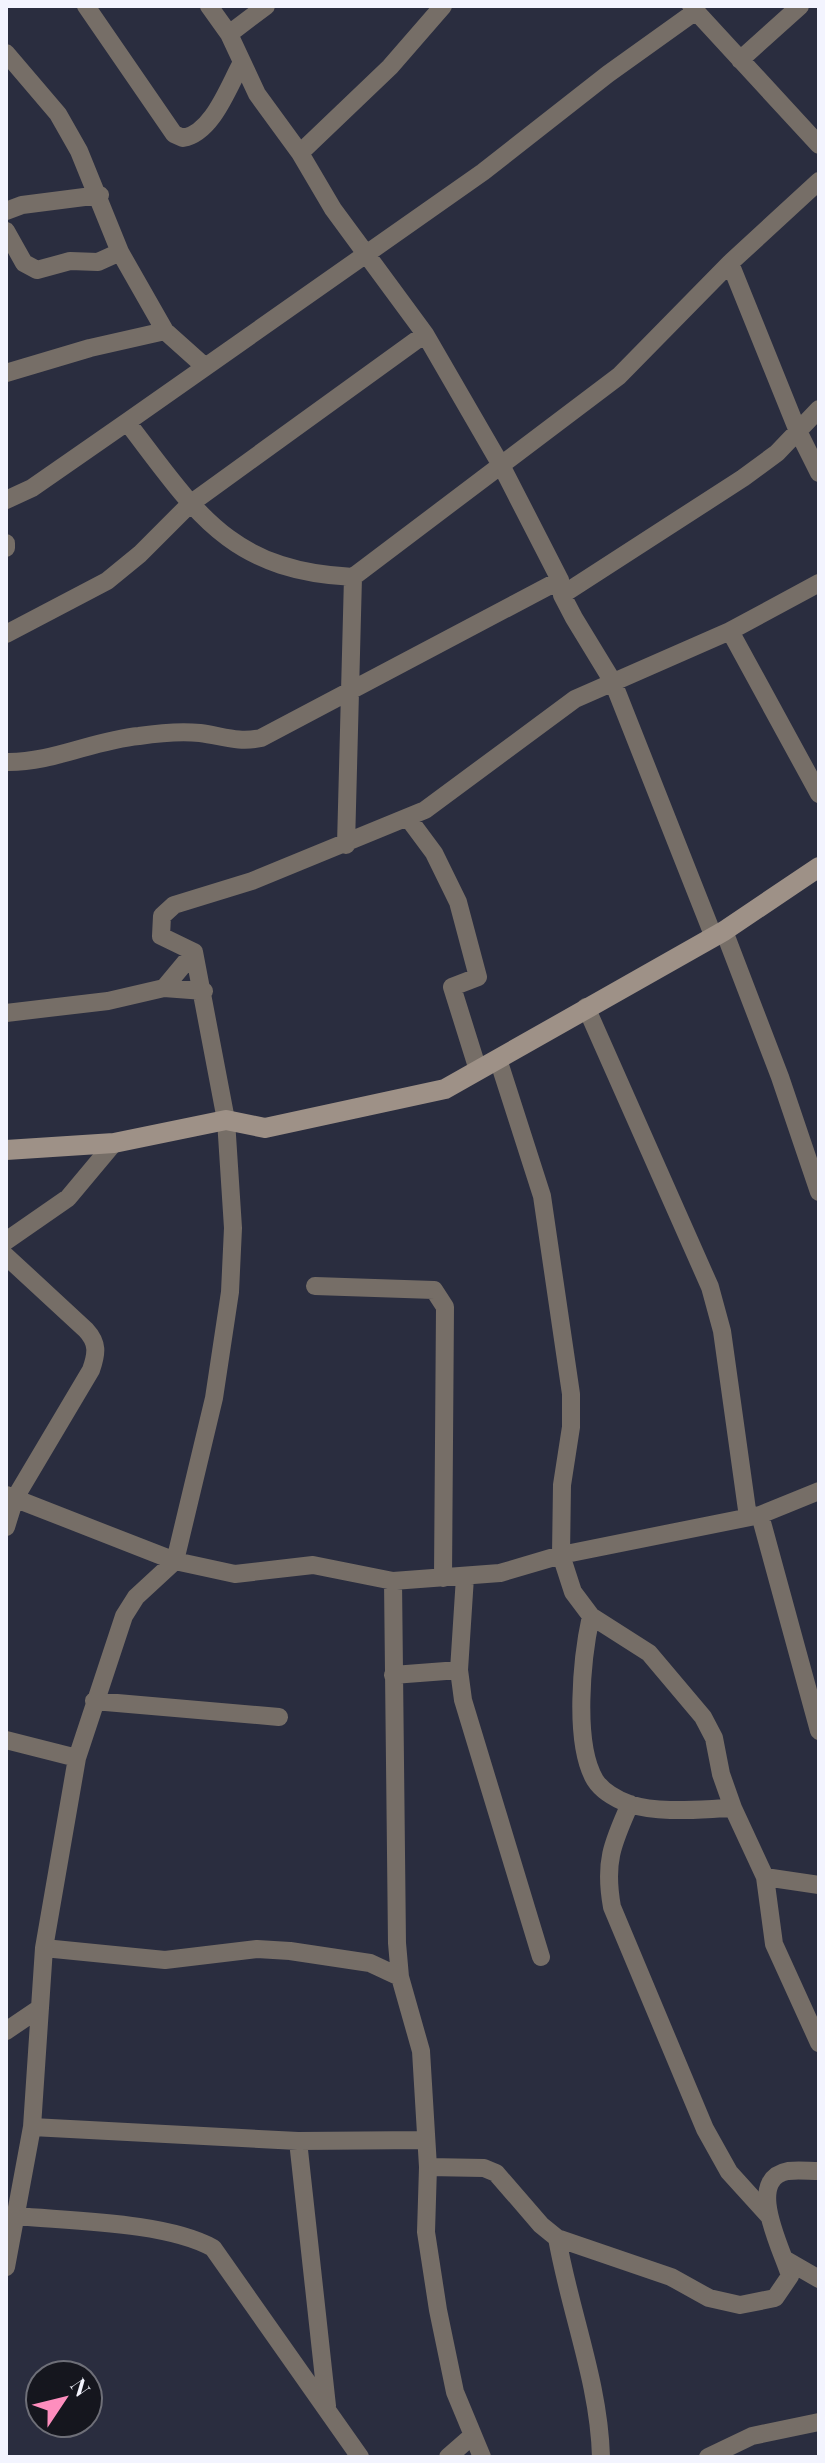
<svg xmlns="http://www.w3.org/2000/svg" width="825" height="2463" viewBox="0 0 825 2463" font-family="'Playfair Display',serif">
  <rect width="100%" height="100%" fill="#2a2d3f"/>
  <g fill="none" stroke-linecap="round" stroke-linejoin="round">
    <path stroke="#766e67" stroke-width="18" d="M86 6 174 134 183 138C212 133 228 88 241 64
      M209 6 229 34 257 94 300 153 333 209 425 334 502 467 560 580 562 595 574 618 613 682 713 935
      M691 6 819 145
      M229 34 266 6
      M6 53 58 114 79 151 120 252 165 331 203 365
      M740 60 800 6
      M300 153 390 67 443 6
      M6 211 22 205 100 195
      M6 231 24 263 37 270 70 261 98 262 120 252
      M730 263 797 429 819 473
      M6 373 90 348 165 331
      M127 422C196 512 229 571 353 577L619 376 730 263 819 181
      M6 500 32 488 127 422 483 172 608 74 696 11
      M6 543V548
      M562 595 743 478 777 453 819 409
      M730 631 819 794
      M6 634 107 581 140 554 190 504 425 334
      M6 762C52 763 94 740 139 736 159 733 181 731 200 733 223 736 238 743 261 738L560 580
      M408 818 434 853 458 902 478 977 452 987 478 1070
      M346 845 353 577
      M724 931 780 1077 819 1192
      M164 988 194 952
      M586 1007 710 1287 722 1331 748 1517
      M6 1013 108 1001 164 988 204 991
      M498 1059 542 1196 571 1394V1427L562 1485 561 1555 573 1592 591 1616 649 1653 703 1717 714 1738 721 1774 733 1808 765 1877 774 1944 819 2043
      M6 1241 68 1198 114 1143
      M6 1256 86 1330C98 1343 97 1353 91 1370L15 1498 6 1527
      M315 1286 434 1290 445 1307 443 1578
      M6 1495 175 1561 235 1574 313 1565 393 1581 500 1573 561 1555 760 1515 819 1491
      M760 1515 819 1731
      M465 1577 459 1670 463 1700 541 1957
      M393 1581 397 1943 400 1977 421 2051 428 2167 426 2232 438 2310 455 2392 482 2457
      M591 1616C582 1657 573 1743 595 1780 602 1791 616 1799 629 1804 662 1814 700 1809 733 1808
      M393 1675 459 1670
      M94 1701 279 1717
      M6 1740 77 1758
      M630 1804C612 1844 604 1863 612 1907L705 2129 729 2172 768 2215
      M765 1877 819 1885
      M44 1948 165 1960 257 1949 290 1951 370 1963 400 1977
      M6 2031 40 2008
      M32 2127 298 2141 426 2140
      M298 2141 327 2406
      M428 2167 484 2168 496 2173 541 2225 557 2238 671 2277 709 2298 740 2305 775 2298 790 2276C784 2253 743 2179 788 2171 798 2170 809 2171 819 2171
      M17 2216C71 2221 167 2222 213 2248L360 2457
      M557 2238C570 2312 599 2382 601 2457
      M786 2260 819 2279
      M6 2267 32 2127 44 1948 77 1758 124 1616 136 1597 175 1561 214 1398 230 1292 233 1228 226 1120 194 952 161 936 162 916 174 905 252 881 425 810 575 699 730 631 819 583
      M448 2457 472 2436
      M708 2457 752 2436 819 2422"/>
    <path stroke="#9e9187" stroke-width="20" d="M6 1150 114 1143 226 1120 265 1128 445 1089 724 931 819 867"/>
  </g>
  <rect width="825" height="2463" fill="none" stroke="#f3f4fe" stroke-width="16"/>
  <g transform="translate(64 2399) rotate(55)"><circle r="38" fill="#15161e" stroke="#6e6f78" stroke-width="2"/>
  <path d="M0-6L14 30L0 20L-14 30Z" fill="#fe8ebe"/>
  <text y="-12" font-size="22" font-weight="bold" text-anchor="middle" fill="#f3f4fe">N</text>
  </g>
</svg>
